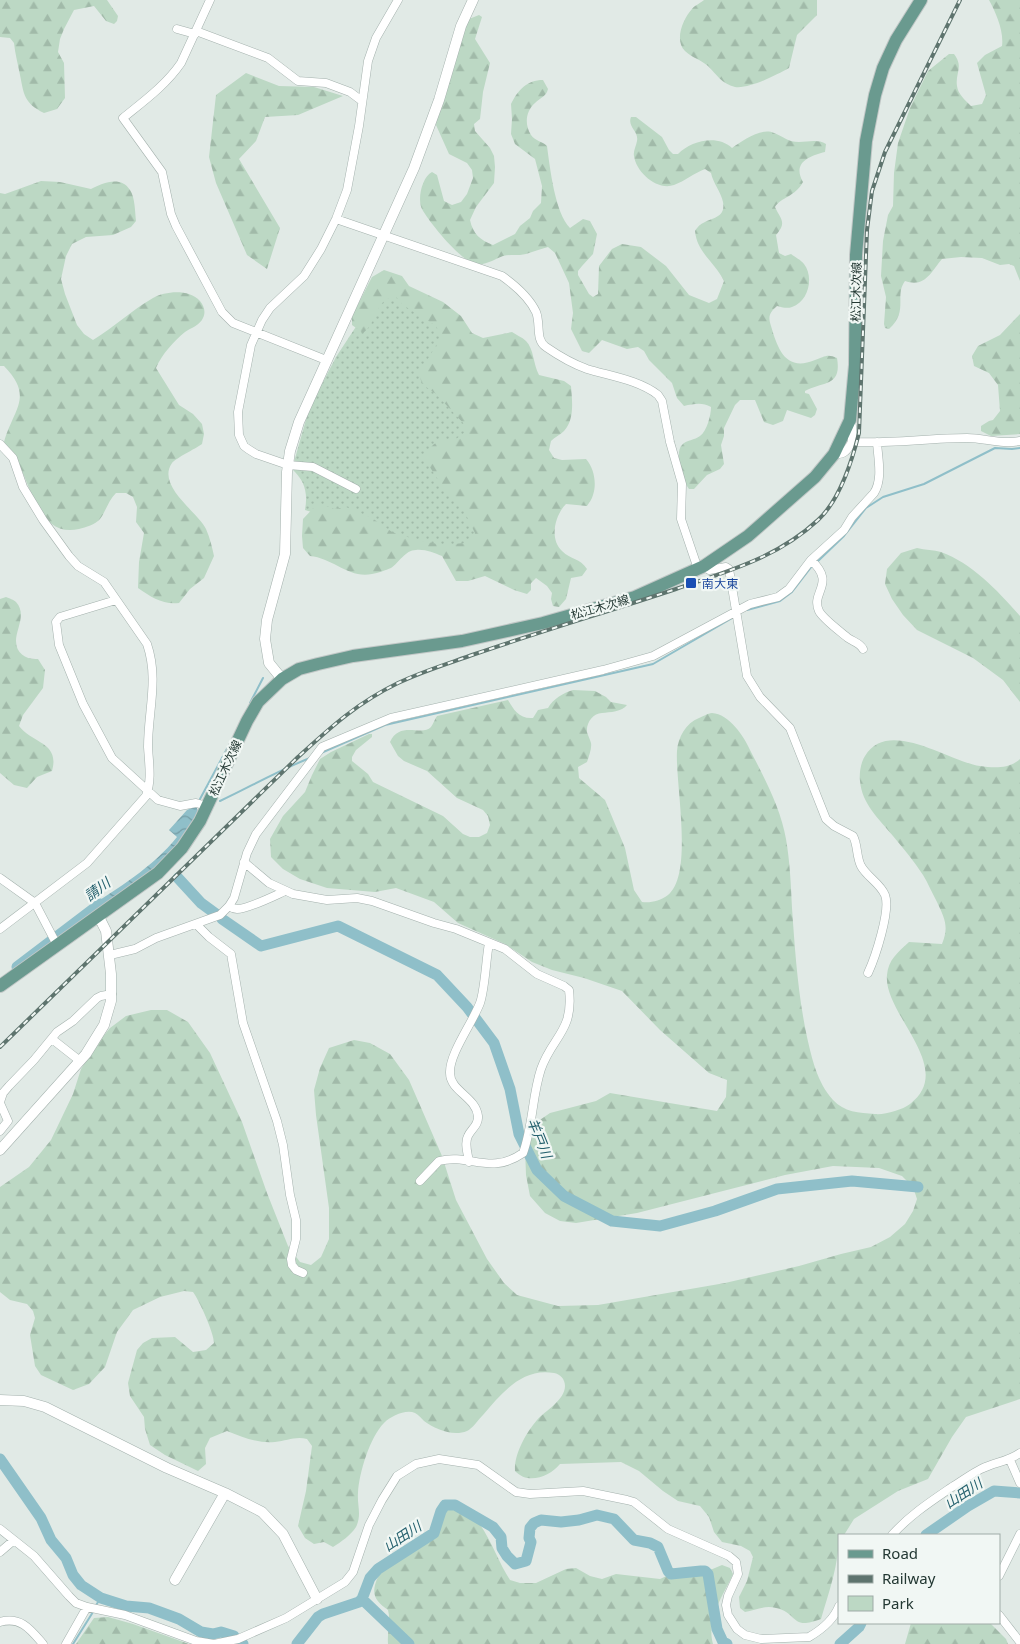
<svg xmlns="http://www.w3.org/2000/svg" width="1020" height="1644" viewBox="0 0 1020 1644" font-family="'Noto Sans','Noto Sans JP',sans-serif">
  <defs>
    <pattern id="green-dots" width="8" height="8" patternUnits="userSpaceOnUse" patternTransform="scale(1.25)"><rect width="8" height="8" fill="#bcd8c4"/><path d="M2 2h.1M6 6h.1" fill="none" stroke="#a1baa9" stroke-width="1.8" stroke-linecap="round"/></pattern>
    <pattern id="forest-firs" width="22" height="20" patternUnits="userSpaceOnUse" patternTransform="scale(1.25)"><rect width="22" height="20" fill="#bcd8c4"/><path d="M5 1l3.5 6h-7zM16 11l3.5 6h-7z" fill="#a1baa9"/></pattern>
    <pattern id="water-waves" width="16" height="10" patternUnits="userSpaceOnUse" patternTransform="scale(1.25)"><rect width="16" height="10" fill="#8fbfc9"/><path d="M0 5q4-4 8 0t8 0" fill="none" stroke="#749ca4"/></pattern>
  </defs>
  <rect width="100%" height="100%" fill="#e1eae6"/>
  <path fill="url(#green-dots)" d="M382 287 437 311 471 412 481 515 480 548 413 544 305 510C308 493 305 481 292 469L309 409 336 357Z"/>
  <path fill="url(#forest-firs)" d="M0 0H107L118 16 117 21 114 24 106 21 94 6 74 10 64 29 60 39 58 52 64 63 65 98 57 109 44 113C24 103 24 95 20 75 18 64 15 54 14 43L10 38 0 37Z
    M704 0H817V15L797 35 789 68C776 75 750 89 735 87 722 84 716 74 708 66 700 59 692 58 685 51 674 40 683 19 692 9 695 5 701 3 704 0Z
    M989 0H1020V281L1014 266 1009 264 1000 265 982 258 961 257 942 259C931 272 925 288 905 281 894 296 909 311 889 329L885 328 884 324 886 297 881 276 883 241 888 215 893 206 894 173 898 143 910 108 928 71 949 54H954C964 67 955 73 957 86 958 94 965 100 971 106L982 104 986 95 977 63 985 55 1002 46C1004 31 996 13 989 0Z
    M479 15 482 17 475 39 490 63 483 92 480 119 474 124 475 131 490 148 494 156 495 167 494 183 476 207 470 220C473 234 480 240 493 245L515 234 520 226 530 218 533 211 541 203 542 186 535 159 515 144 511 134 512 119 511 104C518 90 527 80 543 80L548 89C546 97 541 97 535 103 526 111 524 124 531 135 535 141 542 141 547 146 550 168 555 213 570 228L583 219 590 221 597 234 593 254 582 266 578 271V275L589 294 593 297 598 294 599 266 612 249 622 244 641 247 666 266 689 295 709 303 717 299 724 281C715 262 697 253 695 231 695 231 699 225 700 225 710 217 726 219 723 202 721 192 713 183 711 173L705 169C694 173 685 181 674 185 657 191 636 172 634 156 633 151 636 147 637 141 639 131 627 127 631 117H636L662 137 669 150 673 154H678C691 141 717 134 732 148 742 141 761 127 774 133 784 137 788 142 799 142 808 142 818 139 826 144L825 152C809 156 792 163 803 182 795 197 781 197 775 207 781 220 787 222 776 235L779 253 785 256 791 254C795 257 801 260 804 264 814 277 809 301 792 307 787 309 781 307 777 306 769 313 768 317 771 326 778 350 786 372 815 360 824 357 827 353 837 358 842 387 823 381 805 391V393L809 394 817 409 815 415 811 418 787 410 783 421 773 425 764 422 755 400H740L735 405 724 428V436L721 445 724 464 720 469 707 475 694 489H689C683 481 674 452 682 445 686 440 695 440 700 436 707 431 711 415 711 407 702 402 694 404 684 406L677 398 672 383 649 360 644 351 638 347 627 349 602 340 589 353 582 351 571 329 573 313 569 283 555 253 548 247C540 249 533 252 526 254 518 256 510 254 503 256 492 260 483 268 471 262 457 256 429 222 422 209 417 199 422 177 432 172L437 175 444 201 452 205 461 202 467 194 473 178 472 170 467 163 449 154 436 125 438 109 463 28 469 19Z
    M246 73 279 86 314 87 343 96 298 115 265 117 256 141 239 159 280 228 267 269 247 255 216 183 209 157 216 95Z
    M41 181 60 182 91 189C102 183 121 175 130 190 135 197 135 212 136 221L131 227 113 235 86 237 72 244 66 256 61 279 65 294 77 325 84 334 93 340C114 327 132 310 153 298 166 291 189 289 200 301 204 306 206 312 203 318 200 325 191 328 185 332 174 341 162 354 156 368L179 405 193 414 202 424 204 434 202 444C195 449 176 458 172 463 156 486 198 512 206 529 210 538 212 547 214 556L204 578 190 589 179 603C163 605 151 597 138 588L139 562 144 533 136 522 137 507 133 497 126 493H116C108 501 106 511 100 519 95 525 86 527 79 529 41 538 32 490 19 465 15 457 9 449 4 442 14 408 34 397 4 366H0V193L5 194Z
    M384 270 402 276 409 286 443 302 461 316 472 333 483 338 512 332C516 335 522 337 526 341 534 349 533 364 539 375L564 381 571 386C572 400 575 419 564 431 560 435 555 437 551 441L549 450 554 458 562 460 586 459C594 468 597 483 593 495 592 499 589 503 587 506L566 504C555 515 549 539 562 551 571 560 580 558 587 569L582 576 571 578 566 599 559 607 553 606 551 599 552 593 547 586 536 578 531 583V590L527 594 514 590 485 576 468 581H456L442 556C434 553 425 549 416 550 405 550 399 563 391 568 386 570 378 573 372 574 349 579 333 558 310 556L303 548 302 536 303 519 318 503 334 509 346 507 372 518 392 532 417 540 443 545 464 543 473 540 475 533 462 507 446 492 424 458C432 443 438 438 456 439L464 433 465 425 436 394 422 384 419 374 441 337 436 326 403 305 396 297C375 297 377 324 363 333L352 325V316L372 277Z
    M1020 314V434L991 436 981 431V426L989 421 993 420 1000 411 998 385 989 373 974 366 972 356 978 346 1000 335Z
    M917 548C925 550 934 550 941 552 972 563 999 592 1020 616V702L1003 680 973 658 917 630 903 615 892 599 885 584 887 569 901 553Z
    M6 597C9 598 14 600 16 602 27 614 16 629 16 641 16 654 27 660 38 659L45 670 43 688 23 715 19 726C33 744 60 742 52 771L37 777 27 788 14 785 0 773V599Z
    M573 690 595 691 606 697 611 702 627 705C622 712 610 712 602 713 593 713 586 723 587 732 588 736 590 739 591 743 592 748 589 756 587 762L578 767 579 778 605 800 625 848 634 890 642 902C651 903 660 901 668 895 694 874 675 783 677 751 678 737 686 723 699 718 702 717 708 713 712 713 729 714 744 736 750 750 764 777 781 809 786 839 790 862 791 886 792 908 795 951 798 995 807 1037 812 1059 817 1082 833 1100 844 1112 859 1113 875 1114 885 1115 902 1110 910 1104 957 1068 883 1014 887 975 888 960 898 952 909 942L942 944C949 927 945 919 937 902 932 893 928 883 923 875 914 861 903 848 893 836 879 819 862 804 860 781 859 773 861 762 865 756 888 717 950 762 980 766 994 768 1009 769 1020 759V1399L966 1417 952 1437 928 1479 898 1491 854 1519 844 1535H839C839 1564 829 1592 821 1619 790 1631 799 1613 776 1608 765 1605 755 1610 745 1612L740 1608 739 1597 747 1581 753 1557 750 1551 741 1546 722 1542 714 1532 709 1517 700 1506 678 1501 663 1491 639 1471 621 1462 560 1464C549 1477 528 1485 515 1471 514 1454 526 1433 537 1420 545 1411 565 1400 565 1386 565 1379 560 1374 554 1373 522 1367 501 1394 483 1415 478 1420 472 1429 467 1431 453 1437 435 1429 424 1421 421 1418 419 1415 415 1413 406 1409 391 1416 384 1423 370 1437 359 1473 358 1493 357 1505 362 1515 356 1527 351 1535 341 1542 333 1547L324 1542 314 1544 305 1538 298 1526 306 1491 312 1446 307 1439C295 1436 287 1441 275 1442 259 1444 242 1437 227 1431L210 1438 205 1448 206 1464 198 1471 165 1455 150 1445 145 1429 144 1417 130 1396 128 1383 137 1350 143 1343 152 1338 175 1337 193 1352 206 1350 214 1343C214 1333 199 1300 193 1292L184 1291 160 1297 133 1310 117 1332 105 1367 89 1384 73 1390 41 1375 35 1366 30 1335 35 1318 33 1311 27 1304 10 1300 0 1292V1187L29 1167 51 1140 73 1094 81 1069 96 1045 110 1028 126 1016 151 1010H167L188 1022 210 1053 242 1122 267 1193 288 1246 300 1262 311 1265 321 1257 329 1239V1208L316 1115 314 1090 320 1068 329 1048 354 1040 370 1043 390 1054 409 1080 442 1156 456 1200 487 1259 504 1283 517 1295 558 1306 598 1305 725 1283 799 1266 841 1254 871 1247 890 1237 905 1224 913 1211 917 1199 913 1187 902 1176 879 1168 833 1166 785 1175 637 1213 576 1223 560 1221 545 1213 530 1196 526 1175 525 1148 531 1126 550 1113 596 1101 610 1093 717 1111 726 1097 727 1080 709 1073 660 1030 622 991 584 978 552 970 532 962 505 944 458 923 434 902 396 888 375 892 327 888 300 879 283 869 271 857 270 839 283 816 305 792 312 775 320 759 331 752 369 734H372V737L356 750 352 757V761L368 774 373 782 443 816 463 834 470 837H479L487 833 490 825 488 816 483 810 457 798 427 771 404 761 398 756 390 742C400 720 422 737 431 727 433 724 435 719 437 716L508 700C514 710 519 719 533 718L538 710 548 708C553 699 563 693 573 690Z
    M455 1503C484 1514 494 1556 510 1580L520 1583H536L566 1569 576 1568 590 1576 602 1579 616 1574 660 1579 673 1573 684 1577 696 1576 722 1565 730 1568 733 1574C723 1596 706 1619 713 1644H388C387 1632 391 1621 388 1610 378 1603 372 1597 375 1585 382 1558 413 1555 430 1539 444 1525 432 1510 455 1503Z
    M108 1617 133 1624 189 1644H76L94 1618Z
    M911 1623H990L1006 1639 1008 1644H905Z"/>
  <path fill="url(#water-waves)" d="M196 806 198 811 184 837 151 872 90 915 86 909C118 888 152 868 177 837L169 830 187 810Z"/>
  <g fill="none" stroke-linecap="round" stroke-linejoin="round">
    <path stroke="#8fbfc9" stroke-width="2" d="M816 563 844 536 866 508 883 497 924 484 995 448 1012 449 1020 448
      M747 610 780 601 792 592 812 566
      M250 703 263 678
      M321 753 385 725 653 664 734 617
      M200 799 229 745
      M220 801C250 787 279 770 310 758
      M96 1605 101 1598
      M73 1644 93 1612"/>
    <path stroke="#8fbfc9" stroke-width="11" d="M178 878 201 903 216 914
      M222 919 261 946 338 926 437 975 467 1007 494 1043 510 1089 519 1134 537 1170 564 1196 612 1221 660 1226 715 1211 777 1189 852 1181 918 1187
      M17 967 100 904
      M0 1459 41 1518 51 1540 66 1558 73 1575 81 1585 101 1598 126 1606 149 1608 179 1619 201 1632 213 1634 221 1632 234 1636
      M926 1535 968 1506 994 1491 1020 1493
      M362 1599 409 1644
      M240 1643 243 1644
      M297 1644 318 1617 323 1614 359 1602 362 1599 370 1578 378 1569 434 1533 441 1511 445 1505H455L493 1527 501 1537 502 1548 507 1556 515 1564 526 1561 531 1542 529 1538 530 1528 534 1523 541 1520 561 1522 579 1520 597 1515 614 1519 634 1540 650 1543 658 1547 668 1571 671 1574 701 1571H705L708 1574 717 1629 723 1642 727 1644
      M840 1644 859 1627 861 1623"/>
    <g stroke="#a4b1ad" stroke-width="9">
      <path id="minor" d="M210 0 181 63C166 85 144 101 123 118L162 172 171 214 176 226 222 312 233 323 326 360
        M177 29 195 34
        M196 31 268 58 298 81 326 83 350 92 362 101
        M336 219 502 276C516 286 529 297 536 312 541 324 535 340 546 347 559 356 573 364 587 369 610 376 639 380 658 395L662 401 670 442 682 484 681 519 698 569
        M850 421 852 426V442C890 444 929 438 967 438 985 438 1002 445 1020 441
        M0 444 13 458 23 487 43 520 69 556 78 566 104 582 147 644C159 679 148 711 148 747 149 764 152 780 146 796L87 863 0 929
        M834 454C844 455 847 451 852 442
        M356 489 313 467 288 465 256 454 248 449 244 446 239 435 238 412 251 345 262 320 270 308 304 276 321 249 336 219 347 190 359 126 368 61 376 38 398 0
        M811 560C837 584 810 592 819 611 823 619 841 632 848 638 854 642 860 643 863 649
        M704 566 709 570 726 567 729 569 747 676 760 697 790 728 826 819 834 826 853 836C858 845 856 856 861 866 867 877 880 883 885 895 891 910 875 958 868 973
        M116 600 60 617 56 622 59 645 83 704 112 758 158 800 180 806 196 803 207 806
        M244 862 269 883 293 894 327 900 357 898 372 901 434 923 456 929 505 949 537 974 564 986 569 990C574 1031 552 1037 541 1069 532 1096 533 1126 523 1153 490 1176 470 1153 439 1161L420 1181
        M0 878 35 903 57 945
        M229 906C232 908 233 909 237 909 248 909 274 896 285 891
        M196 924 209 937 231 954 243 1023 277 1121 283 1145 290 1195 296 1220V1239L291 1259 292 1265 296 1270 303 1273
        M110 955 135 949 156 938 220 915 229 906 234 898 247 853 256 834 322 747 391 718 603 670 653 656 750 604 778 597 789 589 811 560 844 530 852 517 874 493C883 479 878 459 877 442
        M52 1039 80 1061
        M0 1102 3 1093 9 1086 34 1060 57 1032 73 1021 97 998 101 996 112 994
        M0 1103 8 1121 0 1131
        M469 1162C468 1154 464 1143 468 1136 471 1129 479 1125 478 1116 476 1097 450 1091 450 1073 449 1054 473 1022 480 1003 485 989 486 959 489 943
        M1010 1460 1020 1483
        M0 1529 34 1556 69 1596 76 1603 87 1607 125 1615 196 1641 214 1644 238 1639 286 1618 345 1582 353 1572 369 1525 382 1500 397 1476 416 1464 439 1459 478 1465 516 1492 530 1494 583 1491 627 1500 634 1502 668 1529 729 1556 736 1562 738 1574 728 1596 726 1605 728 1615 737 1629 745 1635 761 1639 809 1637C821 1630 834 1619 839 1606
        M892 1535C910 1515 930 1502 952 1487 962 1481 971 1474 981 1469 995 1462 1007 1462 1020 1453
        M0 1552 14 1540
        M999 1576 1020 1534
        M999 1615 1020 1642
        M0 1622C21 1616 31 1630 43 1644
        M66 1644 87 1607"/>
    </g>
    <g stroke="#a4b1ad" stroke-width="11">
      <path id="tertiary" d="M282 679 269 663 265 639 267 620 285 554 287 472 290 451 299 422 414 168 439 100 461 26 473 0
        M0 1150 86 1054 104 1025 111 1001V974L106 931 99 917
        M0 1400 24 1401 45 1407 167 1468 225 1493 262 1512 283 1534 317 1599
        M175 1580 225 1493"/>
    </g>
    <g stroke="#c1c7c6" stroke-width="14">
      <path id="primary" d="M0 986 158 873 182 848 200 821 247 721 258 702 282 679 299 669 318 664 353 656 462 641 543 623 635 597 704 566 748 536 815 477 834 454 850 420 855 365 856 255 866 141 875 95 883 68 896 40 921 0"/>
    </g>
    <use href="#minor" stroke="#fff" stroke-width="8"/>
    <use href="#tertiary" stroke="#fff" stroke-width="10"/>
    <use href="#primary" stroke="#6a9a8f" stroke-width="12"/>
    <g stroke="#5e746e" stroke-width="4">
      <path id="rail" d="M0 1047 298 757C331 727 357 703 398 683 423 671 450 663 475 654 542 631 610 611 676 589 728 571 777 558 818 520 840 500 852 461 859 433L867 230 872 191 885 152 960 0"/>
    </g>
    <use href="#rail" stroke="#f1f7f4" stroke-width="2" stroke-dasharray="5.5" stroke-linecap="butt"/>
  </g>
  <rect fill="#1a4fb4" stroke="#f1f7f4" stroke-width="2" x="685" y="577" width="12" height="12" rx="2.5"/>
  <g text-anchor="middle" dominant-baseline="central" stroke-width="4.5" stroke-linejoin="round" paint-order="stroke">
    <g font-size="12" fill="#233833" stroke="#f1f7f4">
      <text transform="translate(856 292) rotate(-89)">松江木次線</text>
      <text transform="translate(600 607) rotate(-16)">松江木次線</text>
      <text transform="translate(225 768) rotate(-65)">松江木次線</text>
    </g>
    <g font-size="12" fill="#164399" stroke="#f1f7f4" text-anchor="start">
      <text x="702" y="583">南大東</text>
    </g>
    <g font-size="14" font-style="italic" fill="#24606d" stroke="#f1f7f4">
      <text transform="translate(97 889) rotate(-37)">請川</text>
      <text transform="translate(540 1138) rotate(68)">羊戸川</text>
      <text transform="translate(963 1493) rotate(-33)">山田川</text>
      <text transform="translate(402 1536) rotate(-33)">山田川</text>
    </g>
  </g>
  <rect x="838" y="1534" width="162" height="90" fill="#f1f7f4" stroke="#9faba7"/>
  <rect x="848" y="1550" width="25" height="8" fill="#6a9a8f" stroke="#9faba7"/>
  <text x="882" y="1559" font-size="15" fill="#233833">Road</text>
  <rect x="848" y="1575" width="25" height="8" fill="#5e746e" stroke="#9faba7"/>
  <text x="882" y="1584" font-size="15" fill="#233833">Railway</text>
  <rect x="848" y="1596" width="25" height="15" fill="#bcd8c4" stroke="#9faba7"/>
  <text x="882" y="1609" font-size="15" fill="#233833">Park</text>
</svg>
